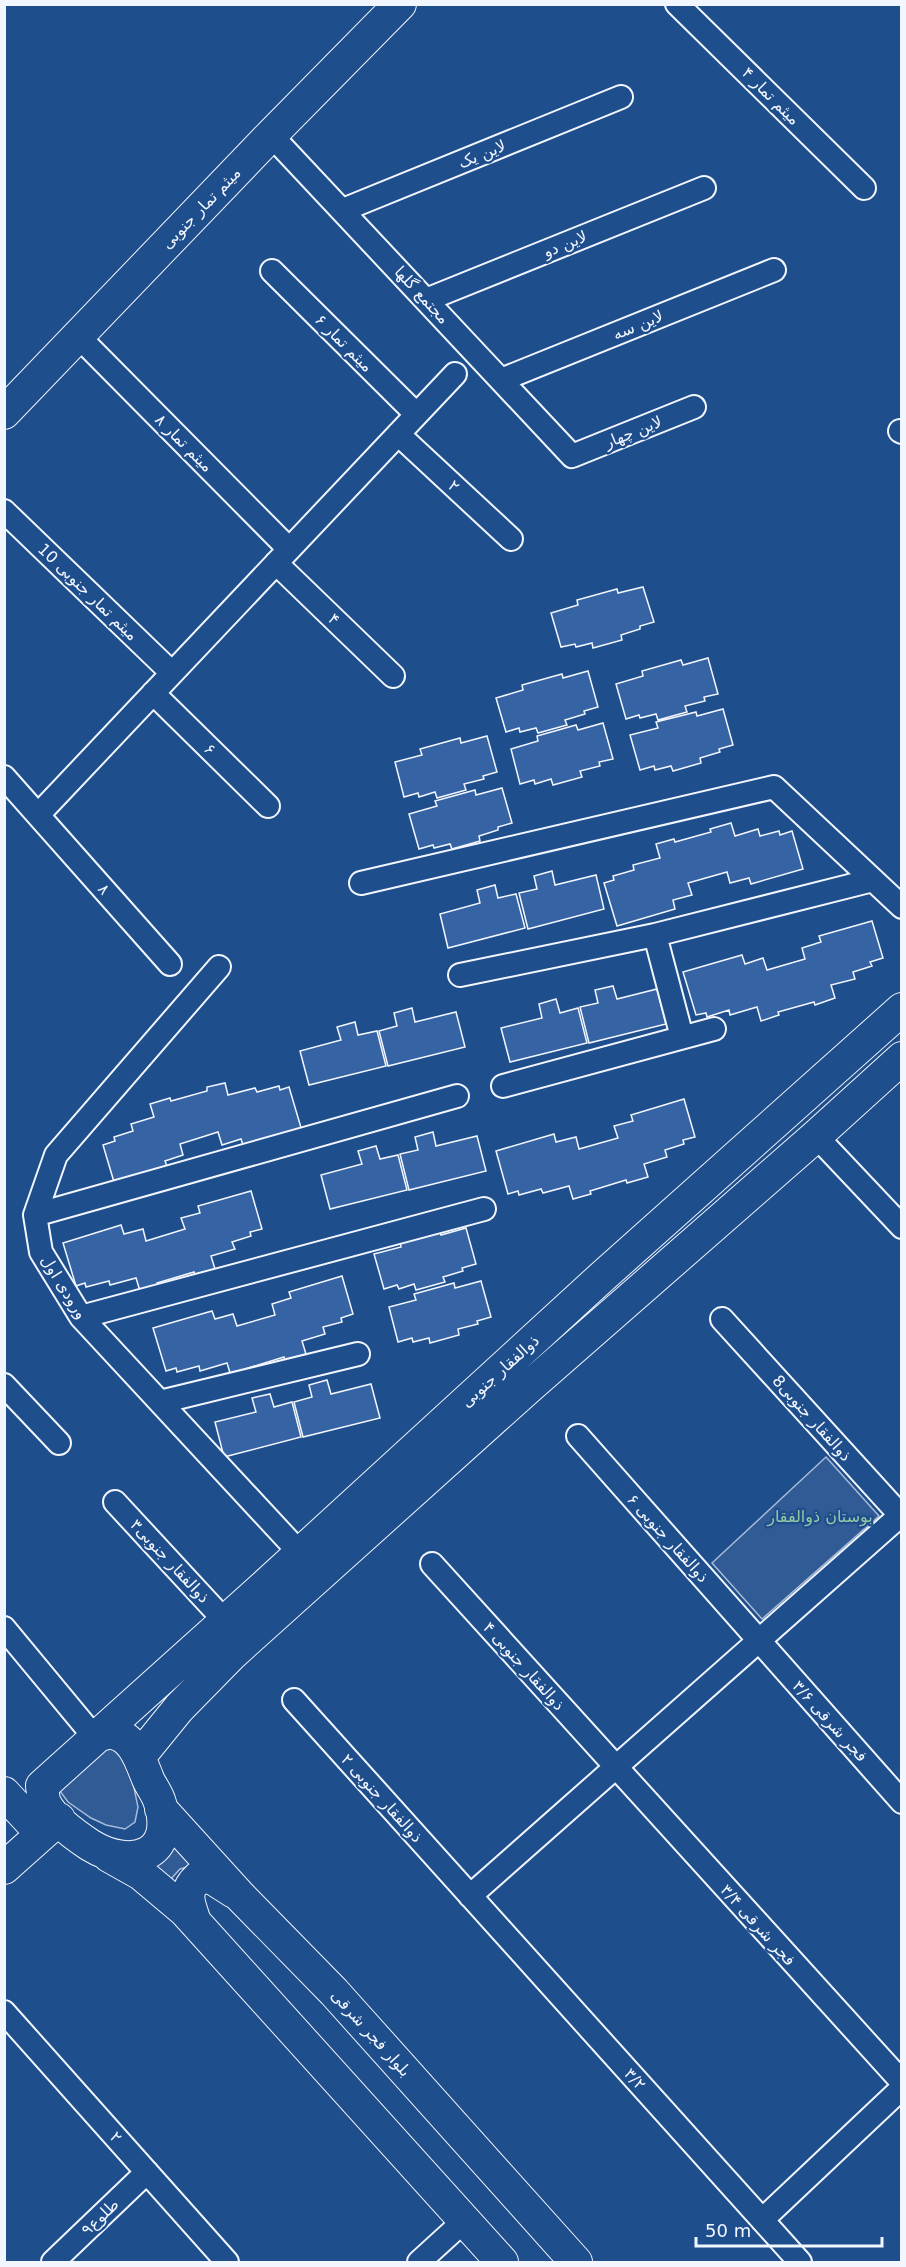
<svg xmlns="http://www.w3.org/2000/svg" width="906" height="2267" viewBox="0 0 906 2267" font-family="'DejaVu Sans','Noto Naskh Arabic',sans-serif">
  <rect width="100%" height="100%" fill="#1f4e8c"/>
  <path fill="#305b95" stroke="#a8bbd7" stroke-width="1.5" d="M826 1457 879 1516 762 1619 712 1563Z
    M99 1742 116 1750 128 1759 138 1807 135 1822 125 1829 106 1825 91 1818 68 1802 57 1787Z
    M172 1839 191 1866 180 1869 170 1880 143 1866Z"/>
  <path fill="#3563a3" stroke="#f2f6ff" stroke-width="1.5" d="M643 587 654 622 640 626V629L621 635 622 640 593 648 592 643 576 647 575 644 561 647 551 613 578 605 577 600 617 589 618 593Z
    M708 658 718 694 704 697 705 701 685 706 687 712 658 720 656 714 640 718 639 715 626 719 616 684 643 676 642 671 681 660 683 665Z
    M588 671 598 707 584 711 585 714 565 720 567 725 538 733 536 728 520 732 519 728 506 732 496 698 523 690 522 685 562 674 563 678Z
    M723 709 733 745 719 749 720 752 700 758 701 763 673 771 671 766 655 770 654 766 640 770 630 735 658 728 656 722 696 712 697 716Z
    M603 723 613 759 599 762 600 766 580 771 582 777 553 785 551 779 535 784 534 780 520 784 511 749 538 741 537 736 576 725 578 730Z
    M487 736 497 772 483 776 484 779 464 784 466 790 437 798 435 792 419 797 418 793 404 797 395 762 422 755 420 749 460 738 461 743Z
    M502 788 512 823 498 827V830L479 836 480 841 452 849 450 844 434 848 433 845 419 849 409 814 437 806 435 801 475 790 476 795Z
    M731 823 735 836 758 829 760 836 779 831 780 835 792 831 803 869 751 884 749 878 730 883 727 872 688 883 692 895 673 900 675 909 617 926 604 883 614 880 613 876 634 870 633 865 660 858 656 844 674 839 675 842 711 832 710 829Z
    M552 871 555 885 596 875 604 909 528 929 519 893 537 889 534 876Z
    M495 885 498 898 516 894 525 928 448 948 440 914 480 903 477 890Z
    M872 921 883 958 870 962 872 966 853 972 855 979 831 985 835 998 815 1005 814 1002 778 1012 779 1015 761 1021 757 1007 730 1015 729 1010 707 1017 706 1013 696 1015 683 972 742 955 745 964 763 958 767 970 805 959 802 948 821 942 819 936Z
    M613 986 617 999 657 989 666 1024 589 1043 580 1007 598 1003 595 990Z
    M556 999 560 1013 578 1008 587 1043 510 1062 501 1028 542 1018 539 1004Z
    M412 1008 415 1022 456 1012 465 1047 388 1066 379 1031 397 1026 394 1013Z
    M355 1022 358 1035 377 1031 386 1066 309 1085 300 1051 341 1040 337 1027Z
    M225 1083 228 1095 255 1088 257 1092 279 1086 280 1090 289 1087 302 1131 244 1148 241 1139 222 1145 218 1132 180 1144 183 1155 165 1161 167 1166 114 1182 103 1145 115 1141 114 1137 133 1131 131 1124 154 1117 150 1104 170 1098 171 1101 207 1091V1087Z
    M684 1099 695 1137 683 1140 684 1144 665 1150 667 1157 644 1164 648 1177 627 1183 626 1180 590 1191 591 1194 573 1199 569 1186 543 1193 541 1189 519 1195 518 1191 508 1194 496 1151 554 1134 556 1142 576 1137 579 1149 618 1138 614 1126 633 1121 631 1115Z
    M433 1132 436 1146 477 1136 486 1171 409 1190 400 1154 418 1150 415 1137Z
    M376 1146 380 1159 398 1155 407 1190 330 1209 321 1175 362 1164 358 1151Z
    M251 1191 262 1229 250 1232 251 1236 232 1242 235 1249 211 1256 215 1269 195 1275 194 1272 157 1283 158 1285 140 1291 136 1278 110 1285 109 1281 86 1287 85 1283 76 1286 63 1243 121 1225 124 1234 143 1229 146 1241 185 1229 181 1218 200 1213 198 1206Z
    M466 1228 476 1264 462 1268 463 1271 443 1277 445 1282 416 1290 414 1284 399 1289 397 1285 384 1289 374 1254 401 1247 400 1241 439 1230 441 1235Z
    M342 1276 353 1314 341 1318 342 1322 323 1327 325 1334 302 1341 306 1354 285 1360 284 1357 248 1368 249 1371 231 1376 227 1363 200 1371 199 1366 177 1372 176 1368 166 1371 153 1328 212 1311 215 1319 233 1314 237 1326 275 1315 272 1304 291 1298 289 1292Z
    M481 1281 491 1317 477 1321 478 1324 458 1329 459 1335 430 1343 429 1338 413 1342 412 1338 398 1342 389 1307 416 1300 414 1294 454 1283 455 1288Z
    M327 1380 331 1394 371 1384 380 1418 303 1437 294 1402 312 1397 309 1385Z
    M270 1394 274 1407 292 1402 301 1437 224 1457 215 1422 256 1412 252 1398Z"/>
  <g fill="none" stroke-linecap="round" stroke-linejoin="round">
    <g stroke="#f2f6ff" stroke-width="26">
      <path id="street" d="M677 4 864 188
        M271 135 572 456 694 407
        M343 210 621 97
        M272 271 416 414
        M426 300 704 188
        M79 337 289 549
        M501 380 774 270
        M900 431 902 432
        M398 434 511 539
        M4 511 172 673
        M276 563 393 676
        M153 693 268 806
        M4 777 170 964
        M38 815 455 374
        M361 883 774 787 902 907
        M655 935 682 1037
        M219 967 56 1155 35 1215 41 1252 81 1317 300 1553
        M460 975 655 935 873 880
        M503 1086 714 1029
        M816 1136 902 1227
        M35 1215 457 1096
        M81 1317 484 1209
        M722 1319 902 1517
        M4 1385 59 1443
        M160 1402 358 1354
        M578 1436 902 1802
        M115 1502 225 1621
        M432 1564 902 2082
        M4 1628 96 1739
        M294 1700 800 2262
        M470 1896 902 1514
        M4 2012 227 2262
        M762 2220 902 2088
        M53 2262 147 2172
        M419 2262 464 2221"/>
    </g>
    <g stroke="#f2f6ff" stroke-width="34">
      <path id="secondary" d="M4 413 271 135 400 4
        M100 1735C103 1734 110 1732 113 1733 134 1737 141 1762 148 1779 151 1786 156 1792 159 1800 178 1855 132 1871 90 1845 75 1835 54 1820 46 1805 43 1800 43 1792 42 1786L258 1592 603 1276 902 1009
        M140 1756 179 1708 232 1654 529 1387 816 1136 902 1058
        M4 1793 42 1834
        M161 1809 240 1896 334 1992 576 2262
        M109 1856 141 1874 185 1911 502 2262
        M4 1868 59 1819
        M195 1922C189 1903 182 1892 199 1877L212 1878 234 1892"/>
    </g>
    <use href="#street" stroke="#1f4e8c" stroke-width="22"/>
    <use href="#secondary" stroke="#1f4e8c" stroke-width="32"/>
  </g>
  <g text-anchor="middle" dominant-baseline="central" stroke-width="4.5" stroke-linejoin="round" paint-order="stroke">
    <g font-size="16" fill="#f2f6ff" stroke="#1f4e8c">
      <text transform="translate(771 96) rotate(45)">میثم تمار ۴</text>
      <text transform="translate(482 154) rotate(-22)">لاین یک</text>
      <text transform="translate(201 208) rotate(-46)">میثم تمار جنوبی</text>
      <text transform="translate(565 244) rotate(-22)">لاین دو</text>
      <text transform="translate(422 295) rotate(47)">مجتمع گلها</text>
      <text transform="translate(638 325) rotate(-22)">لاین سه</text>
      <text transform="translate(344 343) rotate(45)">میثم تمار ۶</text>
      <text transform="translate(633 432) rotate(-22)">لاین چهار</text>
      <text transform="translate(184 443) rotate(45)">میثم تمار ۸</text>
      <text transform="translate(454 486) rotate(43)">۲</text>
      <text transform="translate(88 592) rotate(44)">میثم تمار جنوبی 10</text>
      <text transform="translate(334 619) rotate(44)">۴</text>
      <text transform="translate(210 749) rotate(44)">۶</text>
      <text transform="translate(104 889) rotate(48)">۸</text>
      <text transform="translate(64 1287) rotate(58)">ورودی اول</text>
      <text transform="translate(500 1371) rotate(-42)">ذوالفقار جنوبی</text>
      <text transform="translate(812 1418) rotate(48)">8ذوالفقار جنوبی</text>
      <text transform="translate(668 1538) rotate(48)">۶ ذوالفقار جنوبی</text>
      <text transform="translate(170 1561) rotate(47)">ذوالفقار جنوبی۳</text>
      <text transform="translate(524 1666) rotate(48)">۴ ذوالفقار جنوبی</text>
      <text transform="translate(830 1721) rotate(48)">۳/۶ فجر شرقی</text>
      <text transform="translate(382 1798) rotate(48)">۲ ذوالفقار جنوبی</text>
      <text transform="translate(758 1925) rotate(48)">۳/۴ فجر شرقی</text>
      <text transform="translate(371 2033) rotate(48)">بلوار فجر شرقی</text>
      <text transform="translate(635 2079) rotate(48)">۳/۲</text>
      <text transform="translate(116 2137) rotate(48)">۲</text>
      <text transform="translate(100 2217) rotate(-44)">طلوع۹</text>
    </g>
    <g font-size="16" fill="#97c8a6" stroke="#1f4e8c">
      <text x="820" y="1516">بوستان ذوالفقار</text>
    </g>
  </g>
  <rect width="906" height="2267" fill="none" stroke="#f2f6ff" stroke-width="12"/>
  <path d="M696 2237v9h186v-9" fill="none" stroke="#f2f6ff" stroke-width="3"/>
  <text x="705" y="2237" font-size="18" fill="#f2f6ff" stroke="#1f4e8c" stroke-width="4.5" paint-order="stroke">50 m</text>
</svg>
